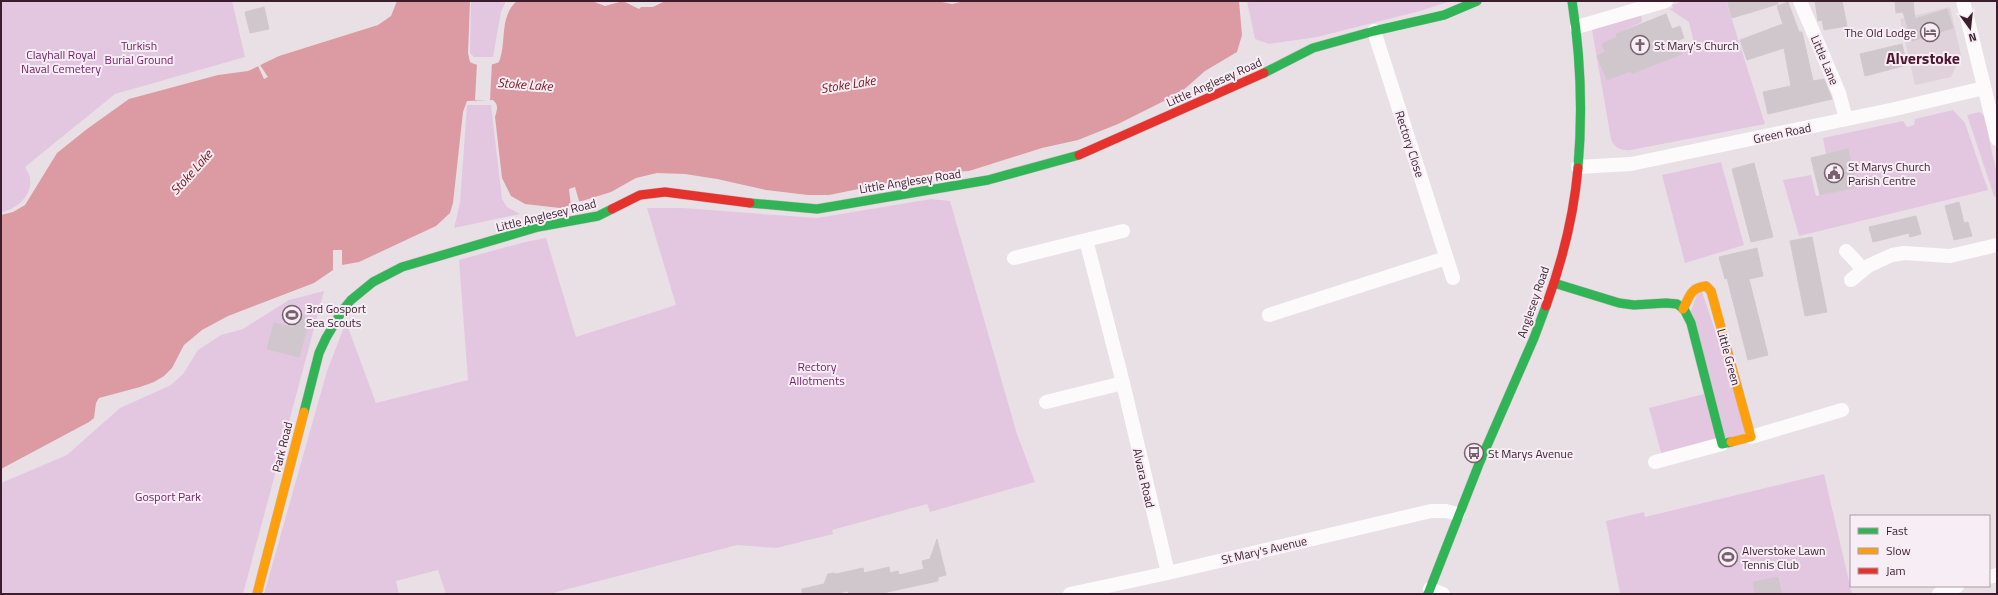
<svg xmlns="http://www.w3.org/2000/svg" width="1998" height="595" viewBox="0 0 1998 595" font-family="'Titillium Web',sans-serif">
  <rect width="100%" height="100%" fill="#e8e0e5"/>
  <path fill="#e0d2da" d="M1950 7 1961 55 1951 77 1915 85 1900 19Z"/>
  <path fill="#e3c7e1" d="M1 1H232L245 57 115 94 25 167C27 171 30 174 30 179 33 195 16 210 1 212Z
    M471 1H506L501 12 493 57H474L470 53Z
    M1247 1H1451L1420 11 1317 37 1269 44 1255 39Z
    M1684 1H1726L1765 124 1631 150C1621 151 1614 148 1611 139L1592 30 1641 14 1642 22 1616 34 1633 74 1682 54 1679 46 1687 43 1689 45 1694 43 1689 22 1669 9 1673 8 1672 5Z
    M467 105H491L502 199 507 207 520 214 454 228 460 203Z
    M1953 110 1965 123 1988 190 1799 236 1783 180 1811 175 1816 196 1820 195 1826 154 1823 138 1903 121 1907 127 1914 125 1915 119Z
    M1980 112 1984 116 1997 174V198L1994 196 1967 115Z
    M1721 162 1744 245 1685 263 1662 175Z
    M931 199 950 201 1017 434 1035 482 930 512 927 504 832 530 833 534 776 548 737 545 549 594H446L438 570 396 581 399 594H264L327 371 346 322 376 403 468 380 459 260 525 242 546 238 576 337 676 305 647 208H683L817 218Z
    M1700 286 1751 437 1663 460 1649 408 1708 393 1689 317Z
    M324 291 243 594H1V483L67 455 120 408 171 385 183 374 198 350 221 335 243 329 289 300Z
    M1824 474 1852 594H1620L1606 521 1644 512 1645 517Z"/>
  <path fill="#dc9ba2" d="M397 1H470L468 53 470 62C478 67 490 66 499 62 507 42 499 16 517 1H592L605 6 623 1 639 9 641 7H653L665 1H937L952 4 964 1H1239L1242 35 1237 52 1205 71 1180 93 1118 124 1078 140 1042 148 969 171 937 173 829 195H808L766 190 717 179 685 174 657 173 636 178 611 192 582 201H579L575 187 569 189 571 206 560 208 525 204 511 196 502 178 495 117C497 110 499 105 493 100L467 101 463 112 453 203 450 213 436 226 359 262 342 265V250H333V270L314 283 228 316 202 330 184 345 172 368 164 376 154 382 140 387 99 398 96 403 94 418 89 422 1 469V215L13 212 25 205 57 153 87 129 129 99 218 75 248 71 279 56 378 25 391 16Z"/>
  <path fill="#e8e0e5" d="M270 57 271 59 260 65 268 77 264 79 258 66 250 70 249 69Z
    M492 62 490 101 475 100 477 63Z"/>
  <path fill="#cfc7cb" stroke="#d1c8ce" d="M1727 1H1778V4L1732 18Z
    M1815 1H1842L1847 26 1824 30 1822 20 1818 21Z
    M1895 1H1913L1915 19 1947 9 1953 28 1912 41 1903 12 1896 13Z
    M1788 2 1799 32H1802L1813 81 1824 79 1832 99 1768 114 1763 92 1791 86 1784 48 1747 60 1740 40 1783 24 1777 6Z
    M264 7 269 29 250 33 245 12Z
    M1666 14 1672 29 1680 26 1684 38 1677 41 1682 54 1632 74 1631 71 1607 80 1597 56 1605 52 1602 44 1617 37 1616 34Z
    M1902 44 1907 65 1865 76 1860 54Z
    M1848 149 1857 187 1820 195 1811 158Z
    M1754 163 1773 237 1751 242 1732 169Z
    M1959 202 1964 223 1968 222 1972 236 1954 240 1945 206Z
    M1916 216 1921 234 1910 237 1909 233 1873 242 1869 227Z
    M1812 237 1827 312 1805 316 1790 241Z
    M1757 248 1763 276 1749 279 1768 355 1748 360 1727 278 1725 279 1719 257Z
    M297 315 310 319 299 357 267 349 274 323 294 328Z
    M937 539 946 575 938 577V581L878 594H849L848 591 833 594H802V589L824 584 828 574 834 573 836 574 863 568 864 573 889 567 890 573 898 571 899 575 924 569 922 561 930 559Z
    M1778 577 1782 594H1755L1753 582Z"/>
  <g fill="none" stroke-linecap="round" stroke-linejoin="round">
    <g stroke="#c8bcc3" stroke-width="10">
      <path id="fast" d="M1572 1C1581 58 1583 110 1578 168
        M1264 73 1313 48 1374 31 1444 15 1477 1
        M750 203 817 209 988 180 1079 155
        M1554 283 1619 303 1634 305 1666 303 1677 304 1684 309 1691 323 1722 444 1731 442
        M304 412 319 353 326 338 342 311 351 300 373 282 402 267 538 227 598 216 612 209
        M1428 594 1479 464 1534 338 1546 306"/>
    </g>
    <g stroke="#c8bcc3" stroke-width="10">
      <path id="slow" d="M1683 309C1690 296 1690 288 1706 286L1711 291 1751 437 1731 442
        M257 594 304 412"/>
    </g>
    <g stroke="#c8bcc3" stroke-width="10">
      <path id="jam" d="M1079 155 1264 73
        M612 209 640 195 665 192 750 203
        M1546 306C1562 262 1574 214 1578 168"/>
    </g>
    <path stroke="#fcfafb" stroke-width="14" d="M1800 1 1839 93 1846 119
      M1963 1 1997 139
      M1577 27 1666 1
      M1374 31 1453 278
      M1578 167 1631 164 1895 109 1984 88
      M1086 240 1123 231
      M1846 251 1863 269
      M1014 258 1086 240 1123 383 1168 573
      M1851 280 1868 266 1892 255 1904 253 1950 256 1997 245
      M1269 315 1446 258
      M1046 402 1123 383
      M1751 437 1842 410
      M1655 462 1722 444
      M1989 577 1997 575
      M1430 589 1443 594
      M1070 594 1168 573 1431 511H1446L1458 514
      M1939 594 1957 586"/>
    <use href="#fast" stroke="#30b455" stroke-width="9"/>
    <use href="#slow" stroke="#ff9f0a" stroke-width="9"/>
    <use href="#jam" stroke="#e5322d" stroke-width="9"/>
  </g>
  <defs>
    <g id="hotel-ring" transform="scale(1)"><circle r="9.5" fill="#f7edf5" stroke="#78616d" stroke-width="1.5"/><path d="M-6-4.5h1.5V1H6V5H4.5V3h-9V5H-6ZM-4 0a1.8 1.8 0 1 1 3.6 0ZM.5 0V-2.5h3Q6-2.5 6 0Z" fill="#78616d"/></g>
    <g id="church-ring" transform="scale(1)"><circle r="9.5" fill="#f7edf5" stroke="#78616d" stroke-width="1.5"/><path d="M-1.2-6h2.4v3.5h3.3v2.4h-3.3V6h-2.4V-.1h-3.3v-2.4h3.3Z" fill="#78616d"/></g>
    <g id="civic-ring" transform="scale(1)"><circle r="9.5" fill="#f7edf5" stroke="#78616d" stroke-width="1.5"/><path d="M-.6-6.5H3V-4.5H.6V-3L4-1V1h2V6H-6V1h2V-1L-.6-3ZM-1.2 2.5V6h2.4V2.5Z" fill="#78616d"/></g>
    <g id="stadium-ring" transform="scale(1)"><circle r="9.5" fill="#f7edf5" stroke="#78616d" stroke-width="1.5"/><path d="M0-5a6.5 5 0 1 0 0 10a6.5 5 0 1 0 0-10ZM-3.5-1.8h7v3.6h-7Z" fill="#78616d"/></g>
    <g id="bus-ring" transform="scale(1)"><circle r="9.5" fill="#f7edf5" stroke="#78616d" stroke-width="1.5"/><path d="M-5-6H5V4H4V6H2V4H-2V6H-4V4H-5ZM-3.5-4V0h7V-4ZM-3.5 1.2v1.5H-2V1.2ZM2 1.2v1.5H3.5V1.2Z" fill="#78616d"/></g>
  </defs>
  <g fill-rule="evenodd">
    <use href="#hotel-ring" x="1930" y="32"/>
    <use href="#church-ring" x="1640" y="45"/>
    <use href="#civic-ring" x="1834" y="173"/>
    <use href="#stadium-ring" x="292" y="315"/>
    <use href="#bus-ring" x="1474" y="453"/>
    <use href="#stadium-ring" x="1728" y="557"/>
  </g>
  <g text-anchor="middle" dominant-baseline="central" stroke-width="4" stroke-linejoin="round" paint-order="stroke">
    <g font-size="12" fill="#3b1d2d" stroke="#f7edf5" text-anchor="start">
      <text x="1916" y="32" text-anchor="end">The Old Lodge</text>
      <text x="1654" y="45">St Mary's Church</text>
      <text x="1848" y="166">St Marys Church<tspan x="1848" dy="14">Parish Centre</tspan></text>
      <text x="306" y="308">3rd Gosport<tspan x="306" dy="14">Sea Scouts</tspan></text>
      <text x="1488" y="453">St Marys Avenue</text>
      <text x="1742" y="550">Alverstoke Lawn<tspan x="1742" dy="14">Tennis Club</tspan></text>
    </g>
    <g font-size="12" fill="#76236a" stroke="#f7edf5">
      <text x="139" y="45">Turkish<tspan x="139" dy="14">Burial Ground</tspan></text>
      <text x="61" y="54">Clayhall Royal<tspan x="61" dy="14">Naval Cemetery</tspan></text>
      <text x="817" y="366">Rectory<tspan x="817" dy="14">Allotments</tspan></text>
      <text x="168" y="496">Gosport Park</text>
    </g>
    <g font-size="12" fill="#3b1d2d" stroke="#f7edf5">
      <text transform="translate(1825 60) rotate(67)">Little Lane</text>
      <text transform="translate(1214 82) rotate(-24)">Little Anglesey Road</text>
      <text transform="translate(1782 133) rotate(-12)">Green Road</text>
      <text transform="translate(1410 144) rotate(72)">Rectory Close</text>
      <text transform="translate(910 181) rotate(-9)">Little Anglesey Road</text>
      <text transform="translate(546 215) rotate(-14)">Little Anglesey Road</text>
      <text transform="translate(1533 302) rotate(-71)">Anglesey Road</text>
      <text transform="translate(1729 357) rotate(75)">Little Green</text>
      <text transform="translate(282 447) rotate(-76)">Park Road</text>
      <text transform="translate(1144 478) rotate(77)">Alvara Road</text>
      <text transform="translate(1264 550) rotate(-13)">St Mary's Avenue</text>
    </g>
    <g font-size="13" font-style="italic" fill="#7d1119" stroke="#f7edf5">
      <text transform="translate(525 84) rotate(4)">Stoke Lake</text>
      <text transform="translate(848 84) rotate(-9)">Stoke Lake</text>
      <text transform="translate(191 172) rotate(-48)">Stoke Lake</text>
    </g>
    <g font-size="16" font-weight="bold" fill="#4f1732" stroke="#f7edf5">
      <text x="1923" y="58">Alverstoke</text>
    </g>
  </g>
  <rect width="1998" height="595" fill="none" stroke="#3b1d2d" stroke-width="4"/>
  <rect x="1850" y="515" width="140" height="72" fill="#f7edf5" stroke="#ac9aa5"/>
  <rect x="1858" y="528" width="20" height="6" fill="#30b455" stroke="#ac9aa5"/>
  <text x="1886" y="535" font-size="12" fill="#3b1d2d">Fast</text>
  <rect x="1858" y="548" width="20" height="6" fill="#ff9f0a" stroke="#ac9aa5"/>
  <text x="1886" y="555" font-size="12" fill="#3b1d2d">Slow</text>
  <rect x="1858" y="568" width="20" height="6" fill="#e5322d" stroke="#ac9aa5"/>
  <text x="1886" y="575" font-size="12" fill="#3b1d2d">Jam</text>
  <g transform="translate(1970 28) rotate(165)" stroke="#f7edf5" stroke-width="3" paint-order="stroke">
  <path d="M0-3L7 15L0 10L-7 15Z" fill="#3b1d2d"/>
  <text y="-6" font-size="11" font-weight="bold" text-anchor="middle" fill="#3b1d2d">N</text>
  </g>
</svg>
